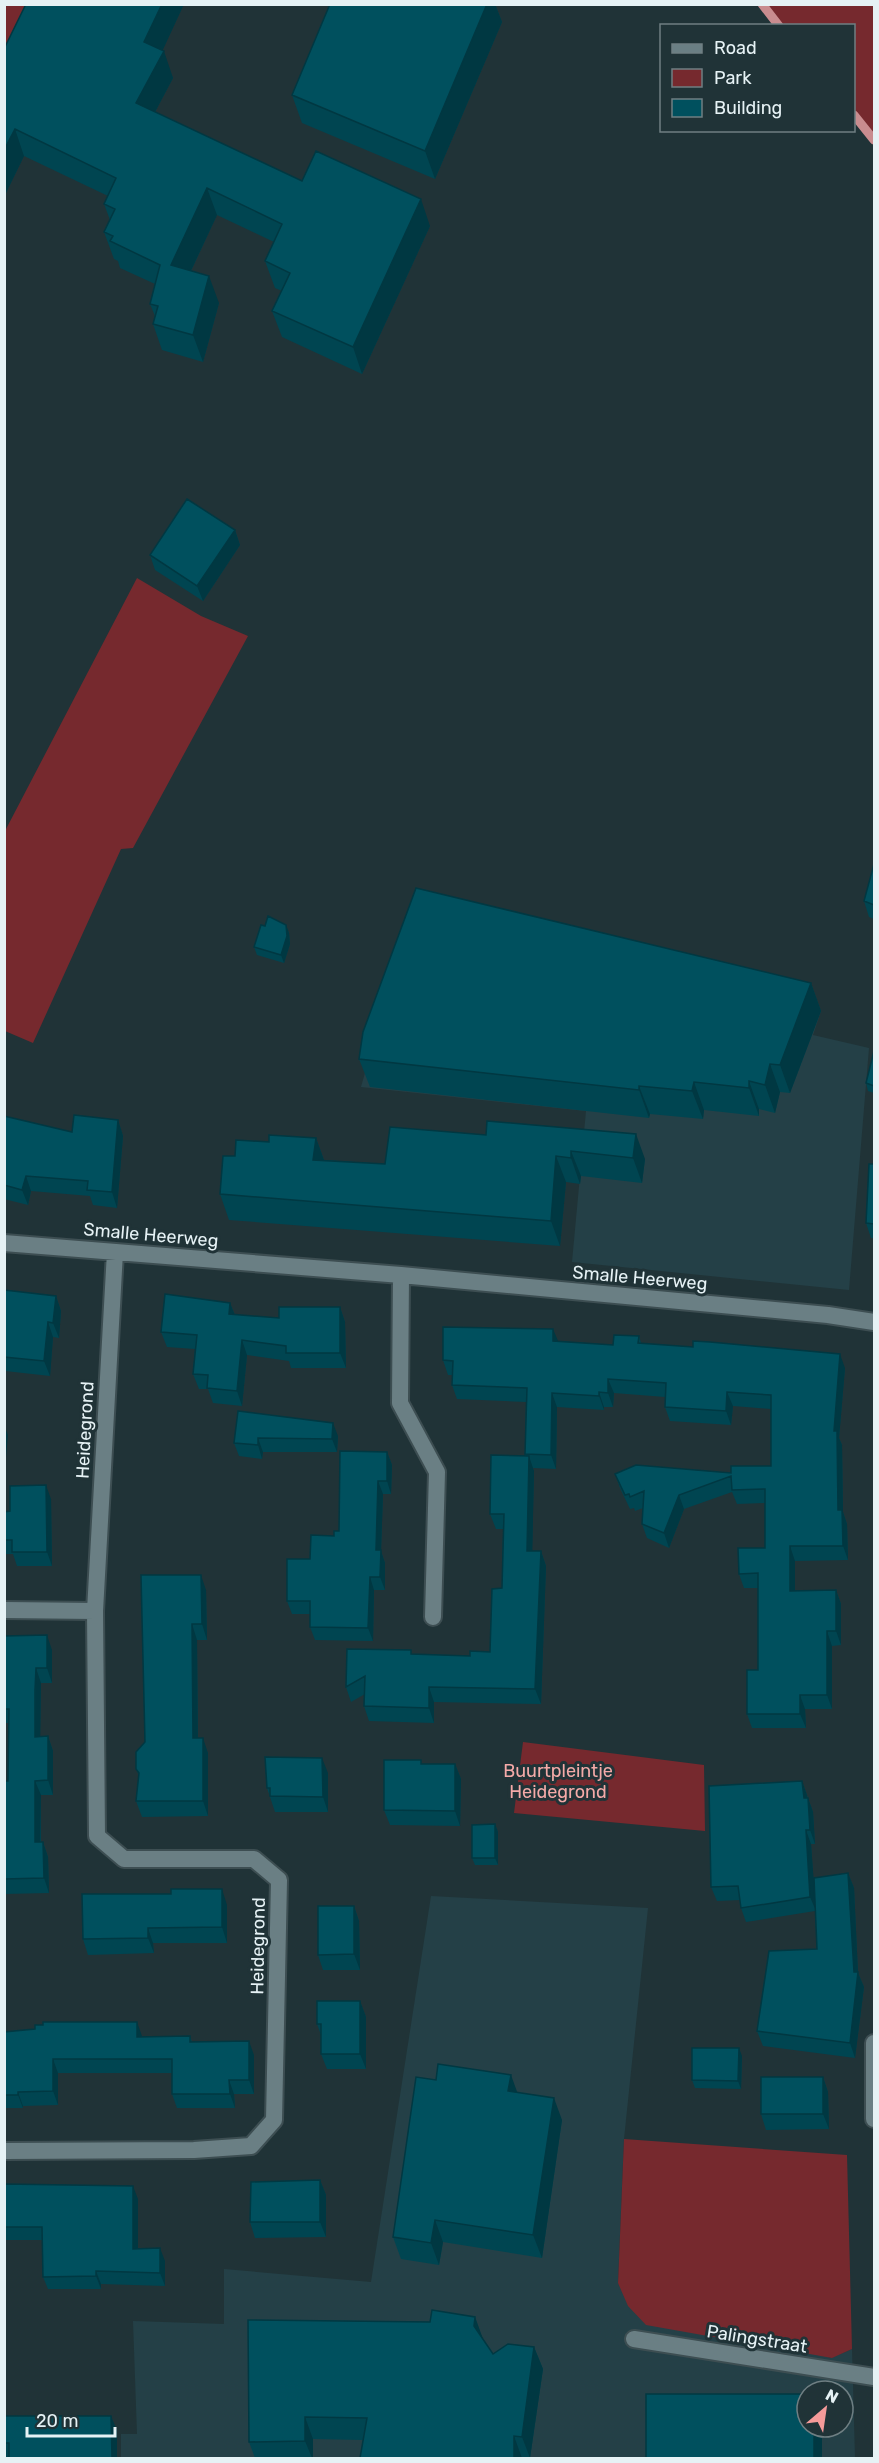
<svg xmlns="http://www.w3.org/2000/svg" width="879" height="2463" viewBox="0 0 879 2463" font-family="Rubik,sans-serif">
  <rect width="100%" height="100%" fill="#203337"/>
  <path fill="#244047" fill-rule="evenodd" d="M410 912 815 1005 821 1011 813 1035 869 1048 849 1290 572 1262 586 1111 361 1087Z
    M431 1896 648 1908 624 2139 618 2283 831 2358 852 2349 855 2458H121V2434H137L133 2321 224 2324V2269L371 2282ZM807 2391H843V2427H807Z"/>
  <path fill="#76292e" d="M5 5H34L5 63Z
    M762 5H874V140L854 115V26L779 25Z
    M137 578 201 616 248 636 133 848 121 849 33 1043 5 1031V831Z
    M523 1742 704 1765 705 1831 514 1813Z
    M624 2139 847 2155 852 2349 832 2358 646 2325 628 2306 618 2283Z"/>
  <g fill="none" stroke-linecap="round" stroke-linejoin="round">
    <path stroke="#c98c8f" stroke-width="9" d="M762 4 779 26
      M854 115 874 140"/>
    <g stroke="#3d4e52" stroke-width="20">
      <path id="minor" d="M4 1243 401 1275 828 1315 874 1322
        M401 1275 400 1403 437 1472 433 1617
        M4 1610 95 1611
        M874 2043V2119
        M4 2151 194 2150 251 2146 274 2120 279 1880 254 1859H124L97 1836 95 1611 115 1252
        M634 2339 874 2377"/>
    </g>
    <use href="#minor" stroke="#6a7f84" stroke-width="16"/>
  </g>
  <path fill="#004551" d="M26 4H184L162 51 173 78 155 112 302 181 430 226 362 374 282 337 272 311 282 291 275 288 265 261 274 242 217 215 191 271 219 303 203 362 162 350 153 324 155 316 150 304 155 284 120 268 118 261 114 259 104 232 110 220 104 204 108 196 24 156 4 197Z
    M487 4H495L502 22 435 179 302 123 292 95Z
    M235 530 240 545 203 601 155 570 150 555Z
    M874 864V919L869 917 864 901Z
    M286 925 289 933 290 944 284 963 257 955 254 947 265 926Z
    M811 983 821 1011 790 1093 780 1092 775 1113 759 1109V1116L704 1110 703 1119 650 1114 649 1118 370 1087 359 1059Z
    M874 1051V1093L868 1091 866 1083Z
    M4 1116 72 1132 118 1120 123 1136 117 1208 93 1205 90 1196 31 1191 28 1205 4 1199Z
    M390 1127 645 1159 642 1183 581 1176 580 1184 566 1182 560 1246 229 1220 220 1194 235 1156 269 1142 316 1138 324 1160 385 1164Z
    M874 1164V1238H871L866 1223Z
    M4 1290 56 1296 61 1311 59 1338 53 1337 50 1376 5 1371Z
    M230 1303 235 1315 279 1318 340 1307 345 1322 346 1368H291L289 1361 247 1355 242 1406 213 1403 208 1389H199L193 1374 195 1349 167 1347 161 1332Z
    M639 1336 641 1343 845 1368 839 1438 842 1445 843 1512 847 1524 848 1560 795 1561V1591L836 1590 841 1604V1645L832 1646V1709H805L806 1728H752L747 1714 758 1670V1588H744L739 1574 765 1548V1503L737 1504 732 1492 684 1509 669 1548 647 1538 642 1524 643 1508 635 1511 634 1508 630 1509 620 1488 615 1474 731 1473 771 1466V1409L733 1406 731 1425 670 1421 665 1407V1397L614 1393 613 1407H604V1410L557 1407 556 1469 533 1468 534 1471 532 1551H541L546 1566 541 1704 434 1702V1723L369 1721 364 1706 365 1694 351 1702 346 1687 347 1649 412 1655 470 1656 490 1652 502 1588 503 1529H496L490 1514 525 1456V1454L526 1402 457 1399 452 1385V1375H448L443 1360 558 1341 613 1345Z
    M238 1411 338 1436 337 1452H263L262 1459 239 1456 234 1443Z
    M387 1452 392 1465 391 1494H383L381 1551 385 1563V1590H374L373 1641 315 1640 310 1627V1614H292L287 1601 310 1559 339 1531Z
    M51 1499 52 1566H17L13 1554H4V1512L10 1511Z
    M141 1575 206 1590 207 1640H197L198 1738 208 1753V1816L142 1817 136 1801 139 1776 136 1769 145 1742Z
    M4 1636 52 1650V1683H41L40 1737 48 1736 53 1751V1795H41V1842H43L48 1857 49 1893 4 1894V1781H8L9 1723H4Z
    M422 1764H455L461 1779 460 1826 390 1825 384 1810Z
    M328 1773V1812H275L267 1788Z
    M802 1781 813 1812 815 1844H811L814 1888 848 1873 854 1888 858 1973 864 1987 855 2058 763 2046 757 2031 817 1949 815 1911 746 1922 741 1908 740 1900 717 1901 711 1887Z
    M495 1824 498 1832V1865H475L472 1858Z
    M227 1905V1943H153L154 1953 88 1955 83 1939Z
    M354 1906 359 1921 360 1970H323L318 1955Z
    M360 2001 366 2017V2069H327L321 2054V2035L317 2024Z
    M4 2032 142 2037 190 2036 192 2042 254 2055V2094H234L235 2108H177L172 2094V2073H58V2105L23 2106V2108H4Z
    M742 2056 741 2089 695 2088 692 2080Z
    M823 2077 828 2092 829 2129 766 2130 761 2114Z
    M517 2092 562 2120 542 2258 443 2242 439 2265 401 2259 393 2237Z
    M320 2180 326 2195V2237L255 2238 250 2222Z
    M4 2184 138 2199V2248L165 2261V2286L101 2284V2289H48L43 2277 42 2240H4Z
    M475 2317 483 2340 493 2354 534 2347 543 2369 530 2458H360L363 2440 313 2439V2458H255L249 2442 430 2322Z
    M4 2416H111L117 2431V2458H4Z"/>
  <path fill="#003842" d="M162 4H184L154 69 144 42Z
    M487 4H495L502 22 435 179 425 151Z
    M164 51 173 78 146 129 136 103Z
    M15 129 24 156 4 197V150Z
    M207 188 217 215 181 292 171 265Z
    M421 199 430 226 362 374 353 347Z
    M209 276 219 303 203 362 193 335Z
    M235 530 240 545 203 601 197 586Z
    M286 925 289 933 290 944 284 963 281 955Z
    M811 983 821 1011 790 1093 780 1065Z
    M770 1064 780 1092 775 1113 765 1085Z
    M749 1081 759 1109V1116L749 1088Z
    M694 1082 704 1110 703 1119 692 1091Z
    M639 1086 650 1114 649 1118 639 1090Z
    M118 1120 123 1136 117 1208 112 1192Z
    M636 1134 645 1159 642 1183 633 1158Z
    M316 1138 325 1163 313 1160Z
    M571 1151 581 1176 580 1184 571 1158Z
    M556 1156 566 1182 560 1246 551 1221Z
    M26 1176 31 1191 28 1205 22 1190Z
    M56 1296 61 1311 59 1338 53 1323Z
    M230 1303 236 1318 229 1314Z
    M340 1307 345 1322 346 1368 340 1353Z
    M48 1322 53 1337 50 1376 44 1361Z
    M553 1329 559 1343 553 1341Z
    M242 1340 247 1355 242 1406 237 1391Z
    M840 1354 845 1368 839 1438 842 1445 843 1512 847 1524 848 1560 843 1546 838 1510 834 1431Z
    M608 1379 614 1393 613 1407 608 1393Z
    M599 1392 604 1407V1410L599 1396Z
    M727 1392 733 1406 731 1425 726 1411Z
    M552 1393 557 1407 556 1469 551 1455Z
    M333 1423 338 1436 337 1452 332 1439Z
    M5 1427 8 1435 4 1479V1434Z
    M258 1438 263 1452 262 1459 258 1445Z
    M387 1452 392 1465 391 1494 387 1481Z
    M529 1456 534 1471 532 1566 527 1551Z
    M378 1481 383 1494 381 1551 385 1563V1590L380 1577 376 1550Z
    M46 1485 51 1499 52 1566 47 1552Z
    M679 1495 684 1509 669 1548 664 1533Z
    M790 1546 795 1561V1605L790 1591Z
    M541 1551 546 1566 541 1704 535 1689Z
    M201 1575 206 1590 207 1640 202 1624Z
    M370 1577 374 1590 373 1641 368 1628Z
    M836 1590 841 1604V1645L836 1631Z
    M192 1624 197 1640 198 1753 193 1738Z
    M827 1631 832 1646V1709L827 1695Z
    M47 1635 52 1650V1683L47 1668Z
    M36 1668 41 1683 40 1751 35 1737Z
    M429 1687 434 1702V1723L429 1708Z
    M800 1695 805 1709 806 1728 800 1714Z
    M48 1736 53 1751V1795L48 1780Z
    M203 1738 208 1753V1816L203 1801Z
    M322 1758 328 1773V1812L323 1797Z
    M455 1764 461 1779 460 1826 455 1811Z
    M35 1781 41 1795 40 1857 35 1842Z
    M802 1781 807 1795 809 1812 804 1798Z
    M808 1798 813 1812 815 1844 810 1830Z
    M495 1824 498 1832V1865L495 1858Z
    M806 1830 811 1844 816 1911 810 1897Z
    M43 1842 48 1857 49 1893 44 1878Z
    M848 1873 854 1888 858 1973 864 1987 855 2058 850 2043 854 1972Z
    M222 1889 227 1905V1943L222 1927Z
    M354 1906 359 1921 360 1970 354 1954Z
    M148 1928 153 1943 154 1953 148 1938Z
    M360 2001 366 2017V2069L360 2054Z
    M137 2022 142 2036V2050L137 2037Z
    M249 2041 254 2055V2094L249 2080Z
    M739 2048 742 2056 741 2089 738 2081Z
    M53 2059 58 2073V2105L53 2091Z
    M511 2075 519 2097 508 2091Z
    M823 2077 828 2092 829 2129 823 2114Z
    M229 2080 234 2094 235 2108 230 2094Z
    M18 2092 23 2106V2108L18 2095Z
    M554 2098 562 2120 542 2258 533 2235Z
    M320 2180 326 2195V2237L320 2222Z
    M133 2186 138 2199V2261L133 2249Z
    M435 2220 443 2242 439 2265 431 2243Z
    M160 2248 165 2261V2286L160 2273Z
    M96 2271 101 2284V2289L96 2276Z
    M475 2317 483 2339 482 2349 474 2326Z
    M534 2347 543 2369 530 2458 522 2437Z
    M111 2416 117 2431V2458H112Z
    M305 2417 313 2439V2458H312L305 2441Z
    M814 2427H822V2458H814Z
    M514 2436 522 2458H514Z"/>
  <path fill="#00505e" stroke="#003842" stroke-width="1.5" d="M26 4H162L144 42 164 51 136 103 302 181 316 151 421 199 353 347 272 311 290 273 265 261 282 224 207 188 171 265 209 276 193 335 153 324 158 306 150 304 160 265 110 241 113 236 104 232 115 209 104 204 116 178 15 129 4 150V49Z
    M330 4H487L425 151 292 95Z
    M187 499 235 530 197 586 150 555Z
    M874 864V905L864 901Z
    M416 888 811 983 780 1065 770 1064 765 1085 749 1081V1088L694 1082 692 1091 639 1086V1090L359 1059 363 1032Z
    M268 916 286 925 287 936 281 955 254 947 261 925 265 926Z
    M874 1051V1086L866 1083Z
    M74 1115 118 1120 112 1192 87 1190 88 1181 26 1176 22 1190 4 1185V1116L72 1132Z
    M487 1121 636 1134 633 1158 571 1151V1158L556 1156 551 1221 220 1194 223 1156H235L236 1140 269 1142V1135L316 1138 313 1160 385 1164 390 1127 486 1135Z
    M869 1164H874V1224L866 1223Z
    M4 1290 56 1296 53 1323 48 1322 44 1361 4 1357Z
    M165 1294 230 1303 229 1314 279 1318V1307H340V1353H286V1346L242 1340 237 1391 207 1388 208 1375 193 1374 197 1335 161 1332Z
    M443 1327 553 1329V1341L613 1345 614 1335 639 1336 638 1343 693 1347V1341L710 1342 840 1354 834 1431H837L838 1510H842L843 1546H790V1591L836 1590V1631H827V1695H800V1714H747V1670H758V1573L739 1574 738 1548H765V1489L732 1490 731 1476 679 1495 664 1533 642 1524 644 1491 630 1497 629 1494 625 1495 615 1474 636 1465 731 1473V1466H771V1395L727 1392 726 1411 665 1407 666 1383 608 1379V1393L599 1392V1396L552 1393 551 1455 525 1454 527 1388 452 1385 453 1361 443 1360Z
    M238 1411 333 1423 332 1439 258 1438V1445L234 1443Z
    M340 1451 387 1452V1481H378L376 1550H381L380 1577H370L368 1628 310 1627V1601H287V1559H310L311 1535 334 1536V1531H339Z
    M491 1455 529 1456 527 1551H541L535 1689 429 1687V1708L364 1706 365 1676 346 1687 347 1649 411 1650V1654L470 1656V1651L490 1652 492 1589 502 1588 504 1514H490Z
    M46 1485 47 1552H12V1540H4V1512L10 1511V1486Z
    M141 1575H201L202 1624H192L193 1738H203V1801H136L139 1773 136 1769V1752L145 1742Z
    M47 1635V1668H36L35 1690V1737L48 1736V1780L35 1781V1842H43L44 1878 4 1879V1781H8L9 1709H4V1636Z
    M265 1757 322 1758 323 1797 270 1796V1788H267Z
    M384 1760H421V1764H455V1811L384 1810Z
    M802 1781 804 1798H808L810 1830H806L810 1897 741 1908 738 1886 711 1887 709 1786Z
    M495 1824V1858H472V1825Z
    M848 1873 854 1972H858L850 2043 757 2031 769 1951 817 1949 814 1878Z
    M171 1889H222V1927L148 1928V1938L83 1939 82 1894H171Z
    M318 1906H354V1954L318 1955Z
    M317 2001H360V2054H321V2024H317Z
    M43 2022H137V2037L190 2036V2042L249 2041V2080H229L230 2094H172V2059H53V2091L18 2092V2095H4V2032L35 2029V2025H43Z
    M692 2048H739L738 2081 692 2080Z
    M438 2064 511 2075 508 2091 554 2098 533 2235 435 2220 431 2243 393 2237 416 2077 436 2080Z
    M761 2077H823V2114H761Z
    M320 2180V2222H250L251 2182Z
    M4 2184 133 2186V2249L160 2248V2273L96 2271V2276L43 2277 42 2227H4Z
    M432 2310 475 2317 474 2326 493 2354 508 2344 534 2347 522 2437 514 2436V2458H360L367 2418 305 2417V2441L249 2442 248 2320 430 2322Z
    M646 2394H807V2427H814V2458H646Z
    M4 2416H111L112 2458H9V2443H4Z"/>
  <g text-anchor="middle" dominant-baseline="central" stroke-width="6" stroke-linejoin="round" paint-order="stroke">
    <g font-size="18" fill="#e6f2f5" stroke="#203337">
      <text transform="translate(151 1235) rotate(5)">Smalle Heerweg</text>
      <text transform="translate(640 1278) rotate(5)">Smalle Heerweg</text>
      <text transform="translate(85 1430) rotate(-87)">Heidegrond</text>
      <text transform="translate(258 1946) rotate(-89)">Heidegrond</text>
      <text transform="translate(757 2339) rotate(9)">Palingstraat</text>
    </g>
    <g font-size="18" fill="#f4aaa8" stroke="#203337">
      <text x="558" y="1771">Buurtpleintje<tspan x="558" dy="21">Heidegrond</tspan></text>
    </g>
  </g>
  <rect width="879" height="2463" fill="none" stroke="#e6f2f5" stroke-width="12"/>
  <rect x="660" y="24" width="195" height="108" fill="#203337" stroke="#6f7f83" stroke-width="1.5"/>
  <rect x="672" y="44" width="30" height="9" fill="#6a7f84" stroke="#6f7f83" stroke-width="1.5"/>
  <text x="714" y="54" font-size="18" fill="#e6f2f5">Road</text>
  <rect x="672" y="69" width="30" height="18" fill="#76292e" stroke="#6f7f83" stroke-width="1.5"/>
  <text x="714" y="84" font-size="18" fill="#e6f2f5">Park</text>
  <rect x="672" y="99" width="30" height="18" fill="#00505e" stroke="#6f7f83" stroke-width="1.5"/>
  <text x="714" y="114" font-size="18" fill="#e6f2f5">Building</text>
  <g transform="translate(825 2409) rotate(29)"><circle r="28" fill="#203337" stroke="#6f7f83" stroke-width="1.5"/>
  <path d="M0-4.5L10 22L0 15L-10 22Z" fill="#f59b9a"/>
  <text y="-9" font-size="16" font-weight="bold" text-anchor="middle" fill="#e6f2f5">N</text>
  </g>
  <path d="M27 2427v9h88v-9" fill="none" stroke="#e6f2f5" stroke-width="3"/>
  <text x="36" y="2427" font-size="18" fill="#e6f2f5" stroke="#203337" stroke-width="4.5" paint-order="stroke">20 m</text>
</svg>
